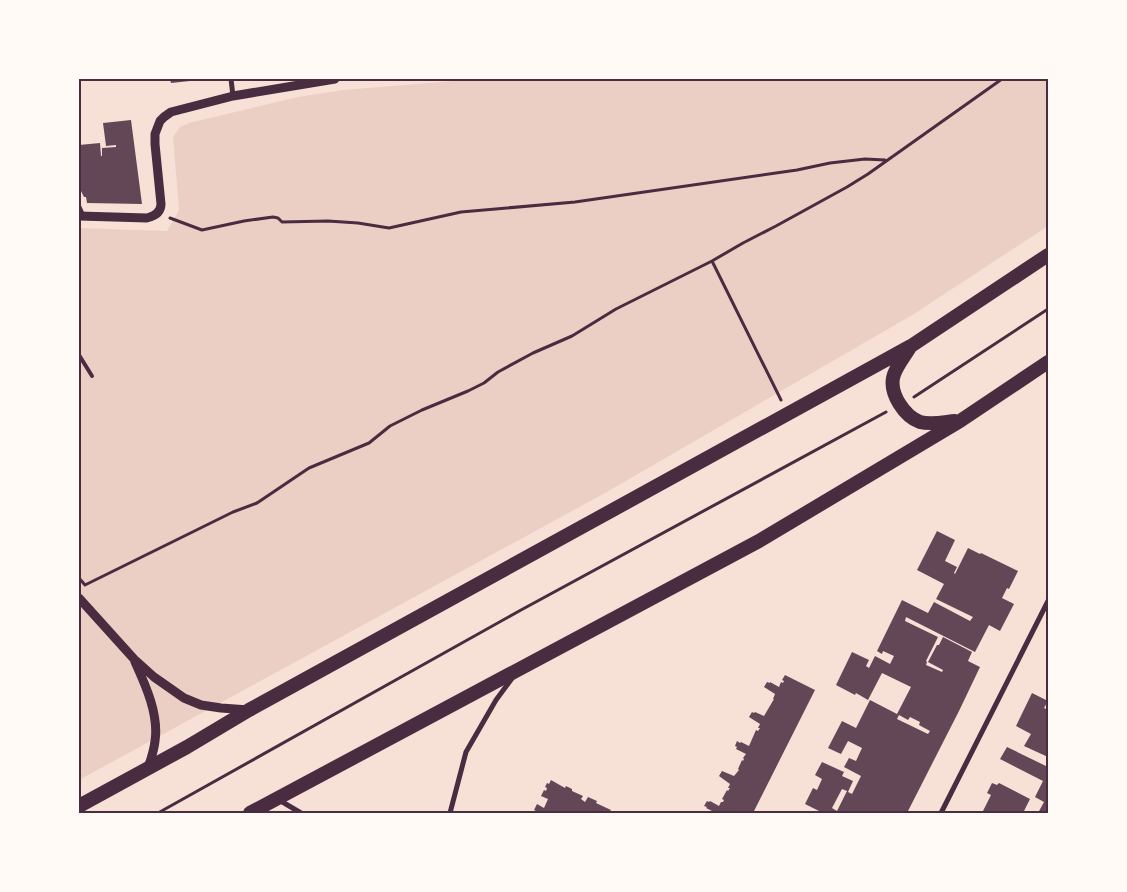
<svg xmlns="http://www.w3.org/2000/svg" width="1127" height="892" viewBox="0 0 1127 892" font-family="Rubik,sans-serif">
  <rect width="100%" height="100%" fill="#f7e1d7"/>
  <path fill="#ebcfc5" d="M478 79H1048V226L914 314 605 493 79 780V228L167 231 179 210 173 137 180 127 189 123 298 97 343 90Z"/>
  <path fill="#644757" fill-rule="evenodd" d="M170 79H189L190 81 171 83Z
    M131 120 142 204 87 203 86 197H84L79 187V145L100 143 101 156H102V148L116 147V145L106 146 103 123Z
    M937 531 955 540 945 561 957 567 954 573 955 574 968 548 980 554 981 553 1018 571 1009 589 1007 588 1002 598 1014 604 1000 631 989 625 975 652 906 617 905 621 938 637 926 661 927 662 926 665 942 672 943 670 928 662 937 645H939L943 637 972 652 968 661 980 667 959 711 907 813H820L821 812 805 804 813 788 817 790 822 779 815 775 822 762 844 772 842 776 853 781 848 792 852 794 861 776 844 767 849 758 856 761 862 748 848 741 841 754 828 748 842 721 856 728 870 700 897 714 911 687 882 673 868 700 856 693 855 695 836 685 852 652 869 660 866 666 869 668 875 656 890 664 894 656 883 651 882 654 877 651 902 600 928 613 934 602 970 621 973 617 936 599 944 584 917 570ZM899 715 908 720 910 717 920 722 919 725 930 731 928 734 897 719ZM842 789 847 791 837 811 832 808Z
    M785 675 815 690 753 813H716L706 808 707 807 704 806 707 801 709 802 710 801 719 806 721 802H723L724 800 722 799 727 790 728 791 730 788H728L730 784 719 776 722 771 734 776 739 770 738 769 742 760 743 761 744 759 743 758 746 754 736 749 737 747 735 746 737 741 740 743 741 742 749 746 756 730 758 731 760 728H758L760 724 749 717 752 712 754 713 755 712 764 716 774 699H773L775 694 764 687 767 682 770 683V682L779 687 781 682 783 683 784 681 782 680Z
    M1032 693 1048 701 1044 708 1048 710V757L1024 746 1031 734 1016 726Z
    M1007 747 1048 767V813H1038L1044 802 1035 797 1043 781 1000 759Z
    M551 780 565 788 566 786 572 789V791L583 796 581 799 585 802 588 797 597 801 596 803 611 810 609 813H535L536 811 534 810 537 804 544 808 548 799 541 796 544 790 546 791 547 788 545 787 547 783 549 784Z
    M992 783 997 785 999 783 1030 799 1024 811 1027 813H982L991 795 987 793Z"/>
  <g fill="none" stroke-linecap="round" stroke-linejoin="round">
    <path stroke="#4a2c40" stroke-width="3" d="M170 218 202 230 244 221 273 217 278 218 282 222 328 221 358 223 389 228 461 212 575 202 797 170 830 163 865 159 885 160
      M712 261 781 400
      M914 397 1048 309
      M79 578 85 585 233 512 257 503 309 468 369 443 390 426 422 410 468 391 484 383 498 372 533 353 572 336 616 309 712 261 743 243 776 226 847 187 868 174 1002 79
      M158 813 521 610 886 412"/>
    <path stroke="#4a2c40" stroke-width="4" d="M79 355 92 376"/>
    <path stroke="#4a2c40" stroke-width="5" d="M231 79 233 96
      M79 207 83 216
      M279 800 301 813
      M450 813 466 752 496 700 513 677
      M941 813 1048 601"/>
    <path stroke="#4a2c40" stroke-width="9" d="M79 216 147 218C155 216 161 212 161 204L155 144V134L160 121 164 117 171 112 233 96 335 79
      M79 598 134 659 154 677 184 698 201 705 221 708 249 710
      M135 662C146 686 159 715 155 741 154 751 151 759 148 768"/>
    <path stroke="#4a2c40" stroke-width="14" d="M910 347C905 356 895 367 893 378 890 394 904 416 920 422 931 425 944 422 955 421
      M79 806 187 747 249 710 911 346 1048 255
      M250 813 759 541 960 421 1048 362"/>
  </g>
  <rect width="1127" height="892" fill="none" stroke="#fffaf5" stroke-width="160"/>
  <rect x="80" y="80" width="967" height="732" fill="none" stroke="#4a2c40" stroke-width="2"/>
</svg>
